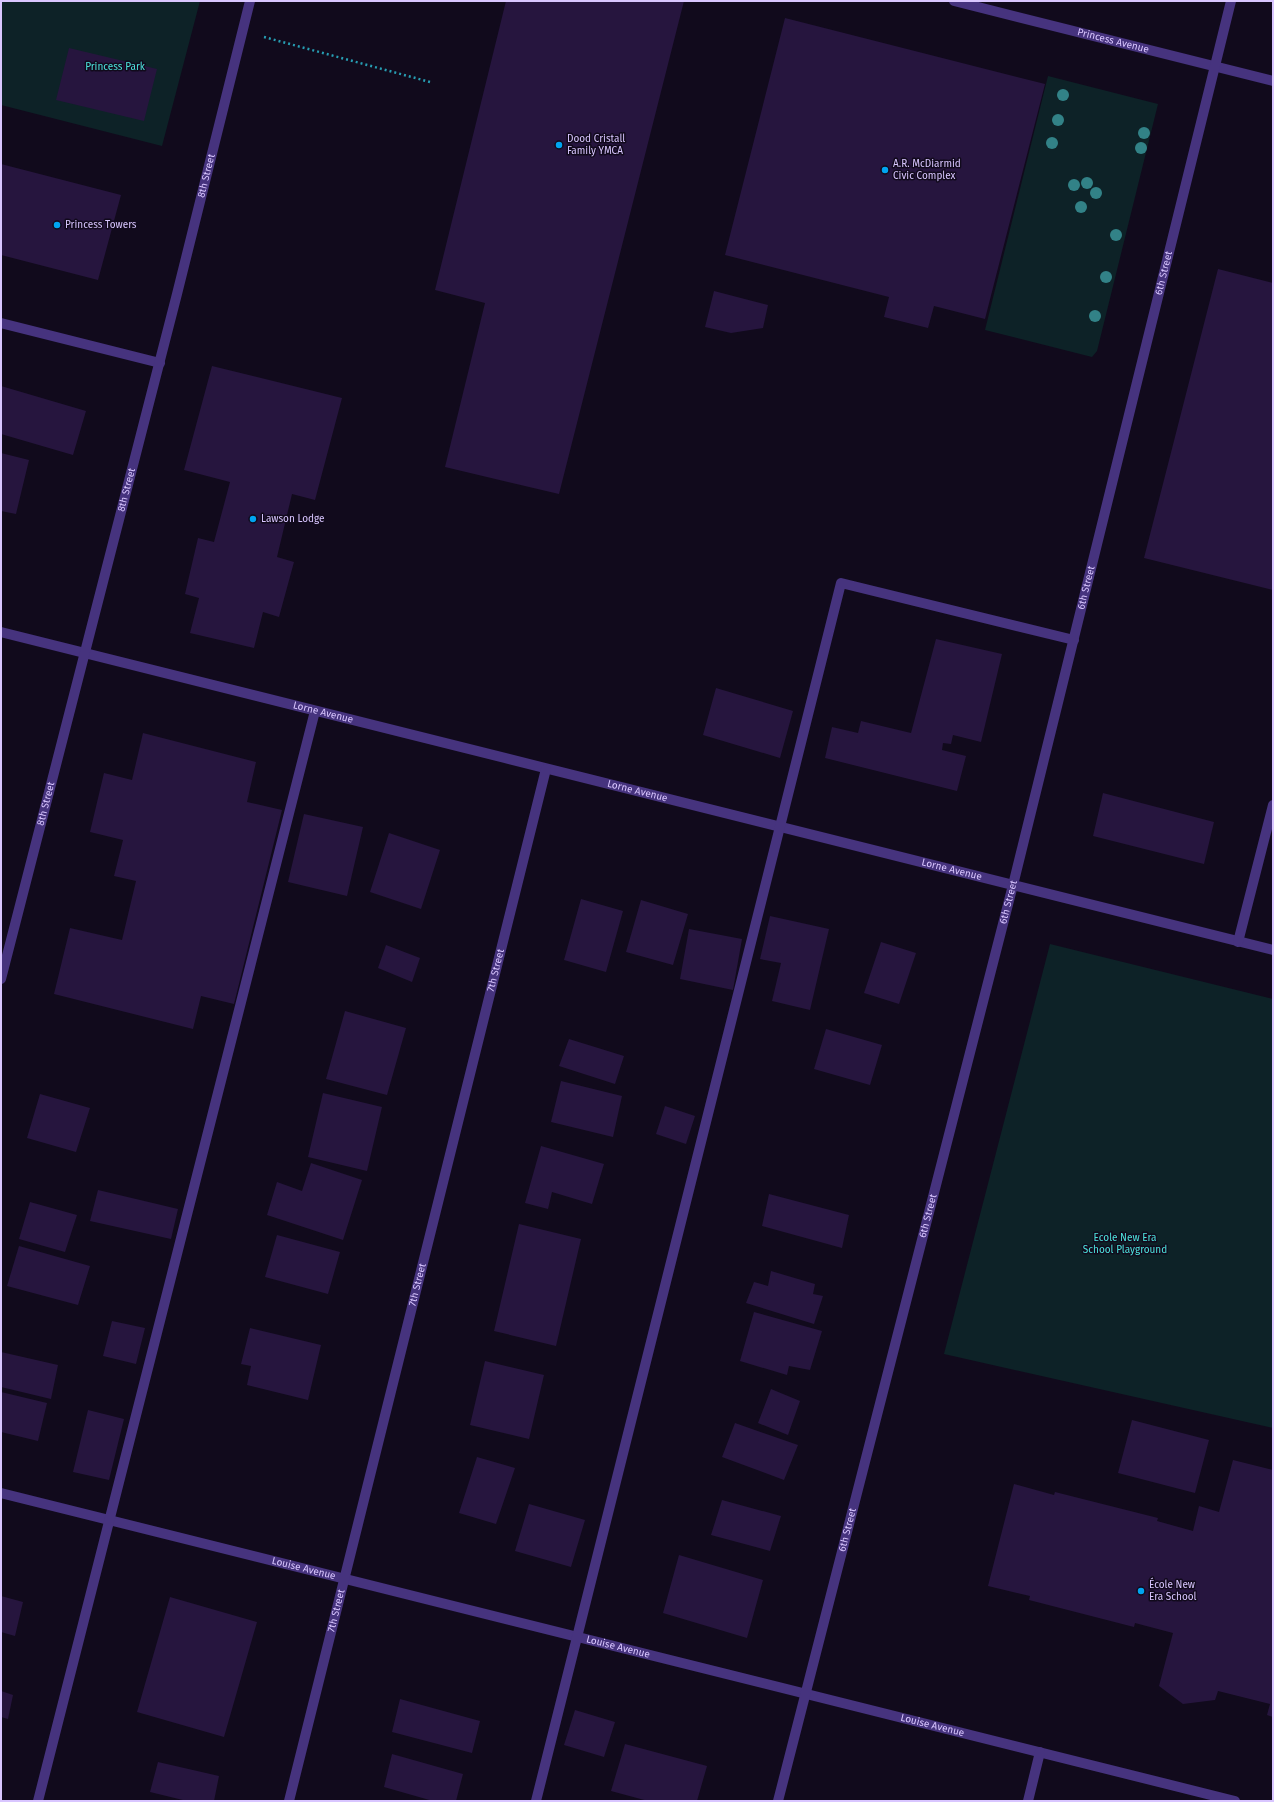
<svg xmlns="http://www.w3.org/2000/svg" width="1274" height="1802" viewBox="0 0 1274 1802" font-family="'Fira Sans',sans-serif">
  <rect width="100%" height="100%" fill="#110a1c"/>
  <path fill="#0d2227" d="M1 1H200L162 146 1 105Z
    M1048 76 1158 104 1097 351 1092 357 985 330Z
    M1050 944 1273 999V1428L944 1354Z"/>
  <path fill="#26153e" d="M506 1H684L559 494 445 467 485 303 435 290Z
    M785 18 1045 84 985 319 934 306 928 328 884 317 889 297 725 255Z
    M69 48 157 69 144 121 56 100Z
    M1 164 121 195 98 280 1 255Z
    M1218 269 1273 283V590L1144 558Z
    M714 291 768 305 763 328 731 333 705 327Z
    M212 366 342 398 315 500 292 494 277 557 294 562 279 617 263 612 254 648 190 633 199 598 185 594 198 538 214 542 230 482 184 470Z
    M1 386 86 411 73 455 1 434Z
    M1 453 29 460 16 514 1 511Z
    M936 639 1002 654 981 742 953 735 951 744 943 743 942 750 966 756 957 791 825 758 832 727 858 733 861 721 911 733Z
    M716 688 793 711 780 758 703 735Z
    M143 733 256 762 247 802 282 810 234 1004 201 996 193 1029 54 994 70 928 122 940 136 881 114 876 123 840 90 832 104 773 132 780Z
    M1103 793 1214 822 1204 864 1093 836Z
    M304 814 363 827 347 896 288 882Z
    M389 833 440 850 421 909 370 892Z
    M581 899 623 911 606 972 564 960Z
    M641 900 688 914 673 965 626 952Z
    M770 916 829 929 810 1010 772 1001 781 963 760 959Z
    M689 929 742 939 733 990 680 979Z
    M881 942 916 953 899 1004 864 993Z
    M386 945 420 958 412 982 378 968Z
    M345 1011 406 1028 387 1095 326 1079Z
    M826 1029 882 1045 870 1085 814 1069Z
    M569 1039 624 1056 615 1084 559 1066Z
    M561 1081 622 1096 613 1137 551 1122Z
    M323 1093 382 1107 367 1171 308 1157Z
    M40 1094 90 1108 76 1152 27 1138Z
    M665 1106 695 1116 686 1144 656 1134Z
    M541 1146 604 1164 592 1204 552 1192 548 1209 525 1203Z
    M311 1163 362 1180 343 1240 267 1215 277 1182 302 1191Z
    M98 1190 178 1209 171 1239 90 1221Z
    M769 1194 849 1215 842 1248 762 1226Z
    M30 1202 77 1215 65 1252 19 1239Z
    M519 1224 581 1239 556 1346 494 1331Z
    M277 1235 340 1252 328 1294 265 1277Z
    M19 1246 90 1266 78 1305 7 1286Z
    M771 1271 815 1284 813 1294 823 1296 814 1324 746 1303 754 1282 768 1286Z
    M754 1312 822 1331 810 1370 789 1366 787 1375 740 1361Z
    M112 1321 145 1328 136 1364 103 1356Z
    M250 1328 321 1345 308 1400 247 1385 251 1366 241 1364Z
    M1 1352 58 1365 51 1399 1 1387Z
    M485 1361 544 1375 529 1439 470 1425Z
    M771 1389 800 1401 788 1435 758 1423Z
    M1 1392 47 1403 38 1441 1 1432Z
    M88 1410 124 1419 109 1480 73 1472Z
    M1132 1420 1209 1440 1195 1493 1118 1473Z
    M735 1423 798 1445 784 1480 722 1457Z
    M477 1457 515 1468 496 1524 459 1513Z
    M1233 1460 1273 1470V1717L1267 1715 1270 1704 1218 1691 1215 1700 1183 1704 1159 1686 1173 1633 1135 1623 1134 1627 1029 1600 1030 1596 988 1586 1014 1484 1054 1495 1055 1492 1158 1518 1157 1521 1193 1531 1199 1506 1219 1512Z
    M722 1500 781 1516 770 1551 711 1535Z
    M529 1504 585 1520 571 1567 515 1551Z
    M679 1555 763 1580 747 1638 663 1613Z
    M1 1596 23 1602 15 1636 1 1632Z
    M170 1597 257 1622 224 1737 137 1712Z
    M1 1691 13 1695 8 1719 1 1717Z
    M400 1699 480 1721 472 1753 392 1732Z
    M575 1710 615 1722 604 1757 564 1745Z
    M625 1744 707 1766 697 1801H648L611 1791Z
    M392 1754 463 1774 456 1801H433L384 1787Z
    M158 1762 219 1776 214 1801H187L150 1792Z"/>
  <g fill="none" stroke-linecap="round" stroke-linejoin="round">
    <path stroke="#279db2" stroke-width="2.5" stroke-dasharray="2 3" stroke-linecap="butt" d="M264 37 430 82"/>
    <g stroke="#46337e" stroke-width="10">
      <path id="s1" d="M954 1 1273 81"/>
      <path d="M1 323 160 363"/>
      <path id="s2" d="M1 632 1273 950"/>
      <path d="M1238 942 1273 805"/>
      <path id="s3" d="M1 979 177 294 250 1"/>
      <path id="s4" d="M1 1493 1235 1801"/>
      <path d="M38 1801 315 711"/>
      <path id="s5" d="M289 1801 546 769"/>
      <path d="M536 1801 841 583 1074 640"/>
      <path id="s6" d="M778 1801 1013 885 1231 1"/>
      <path d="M1028 1801 1040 1752"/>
    </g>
  </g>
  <g fill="#328287">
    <circle cx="1063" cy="95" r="6"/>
    <circle cx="1058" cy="120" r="6"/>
    <circle cx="1144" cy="133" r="6"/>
    <circle cx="1052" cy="143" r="6"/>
    <circle cx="1141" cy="148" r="6"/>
    <circle cx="1087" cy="183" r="6"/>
    <circle cx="1074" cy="185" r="6"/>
    <circle cx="1096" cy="193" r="6"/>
    <circle cx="1081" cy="207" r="6"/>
    <circle cx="1116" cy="235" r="6"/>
    <circle cx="1106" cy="277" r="6"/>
    <circle cx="1095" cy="316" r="6"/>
  </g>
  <g fill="#00a5f1" stroke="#110a1c" stroke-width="1.5">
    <circle cx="559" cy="145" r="4"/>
    <circle cx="885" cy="170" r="4"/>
    <circle cx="57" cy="225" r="4"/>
    <circle cx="253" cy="519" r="4"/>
    <circle cx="1141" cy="1591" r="4"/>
  </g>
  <g text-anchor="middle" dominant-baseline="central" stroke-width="3" stroke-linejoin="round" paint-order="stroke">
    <g font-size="10" fill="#d9c6ff" stroke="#110a1c">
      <text stroke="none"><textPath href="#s1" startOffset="164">Princess Avenue</textPath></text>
      <text stroke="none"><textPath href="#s3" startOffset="829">8th Street</textPath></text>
      <text stroke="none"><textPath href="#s6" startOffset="1576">6th Street</textPath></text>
      <text stroke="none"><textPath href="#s3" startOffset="505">8th Street</textPath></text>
      <text stroke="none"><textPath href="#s6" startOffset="1252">6th Street</textPath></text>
      <text stroke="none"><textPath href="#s2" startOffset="332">Lorne Avenue</textPath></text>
      <text stroke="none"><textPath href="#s2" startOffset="656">Lorne Avenue</textPath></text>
      <text stroke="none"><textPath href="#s3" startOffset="181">8th Street</textPath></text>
      <text stroke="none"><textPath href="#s2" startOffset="980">Lorne Avenue</textPath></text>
      <text stroke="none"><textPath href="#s6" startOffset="928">6th Street</textPath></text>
      <text stroke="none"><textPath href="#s5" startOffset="856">7th Street</textPath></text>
      <text stroke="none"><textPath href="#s6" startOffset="604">6th Street</textPath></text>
      <text stroke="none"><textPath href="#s5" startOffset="532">7th Street</textPath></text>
      <text stroke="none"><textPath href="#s6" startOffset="280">6th Street</textPath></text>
      <text stroke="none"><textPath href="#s4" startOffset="312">Louise Avenue</textPath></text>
      <text stroke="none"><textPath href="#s5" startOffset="196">7th Street</textPath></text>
      <text stroke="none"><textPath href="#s4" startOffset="636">Louise Avenue</textPath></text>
      <text stroke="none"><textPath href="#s4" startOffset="960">Louise Avenue</textPath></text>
    </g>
    <g font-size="10" fill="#4de4de" stroke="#110a1c">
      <text x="115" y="67">Princess Park</text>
      <text x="1125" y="1238">Ecole New Era<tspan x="1125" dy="12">School Playground</tspan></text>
    </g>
    <g font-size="10" fill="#d9c6ff" stroke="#110a1c" text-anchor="start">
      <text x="567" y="139">Dood Cristall<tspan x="567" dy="12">Family YMCA</tspan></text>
      <text x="893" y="164">A.R. McDiarmid<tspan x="893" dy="12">Civic Complex</tspan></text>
      <text x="65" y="225">Princess Towers</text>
      <text x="261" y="519">Lawson Lodge</text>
      <text x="1149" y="1585">École New<tspan x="1149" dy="12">Era School</tspan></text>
    </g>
  </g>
  <rect width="1274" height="1802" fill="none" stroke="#d9c6ff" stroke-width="4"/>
</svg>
